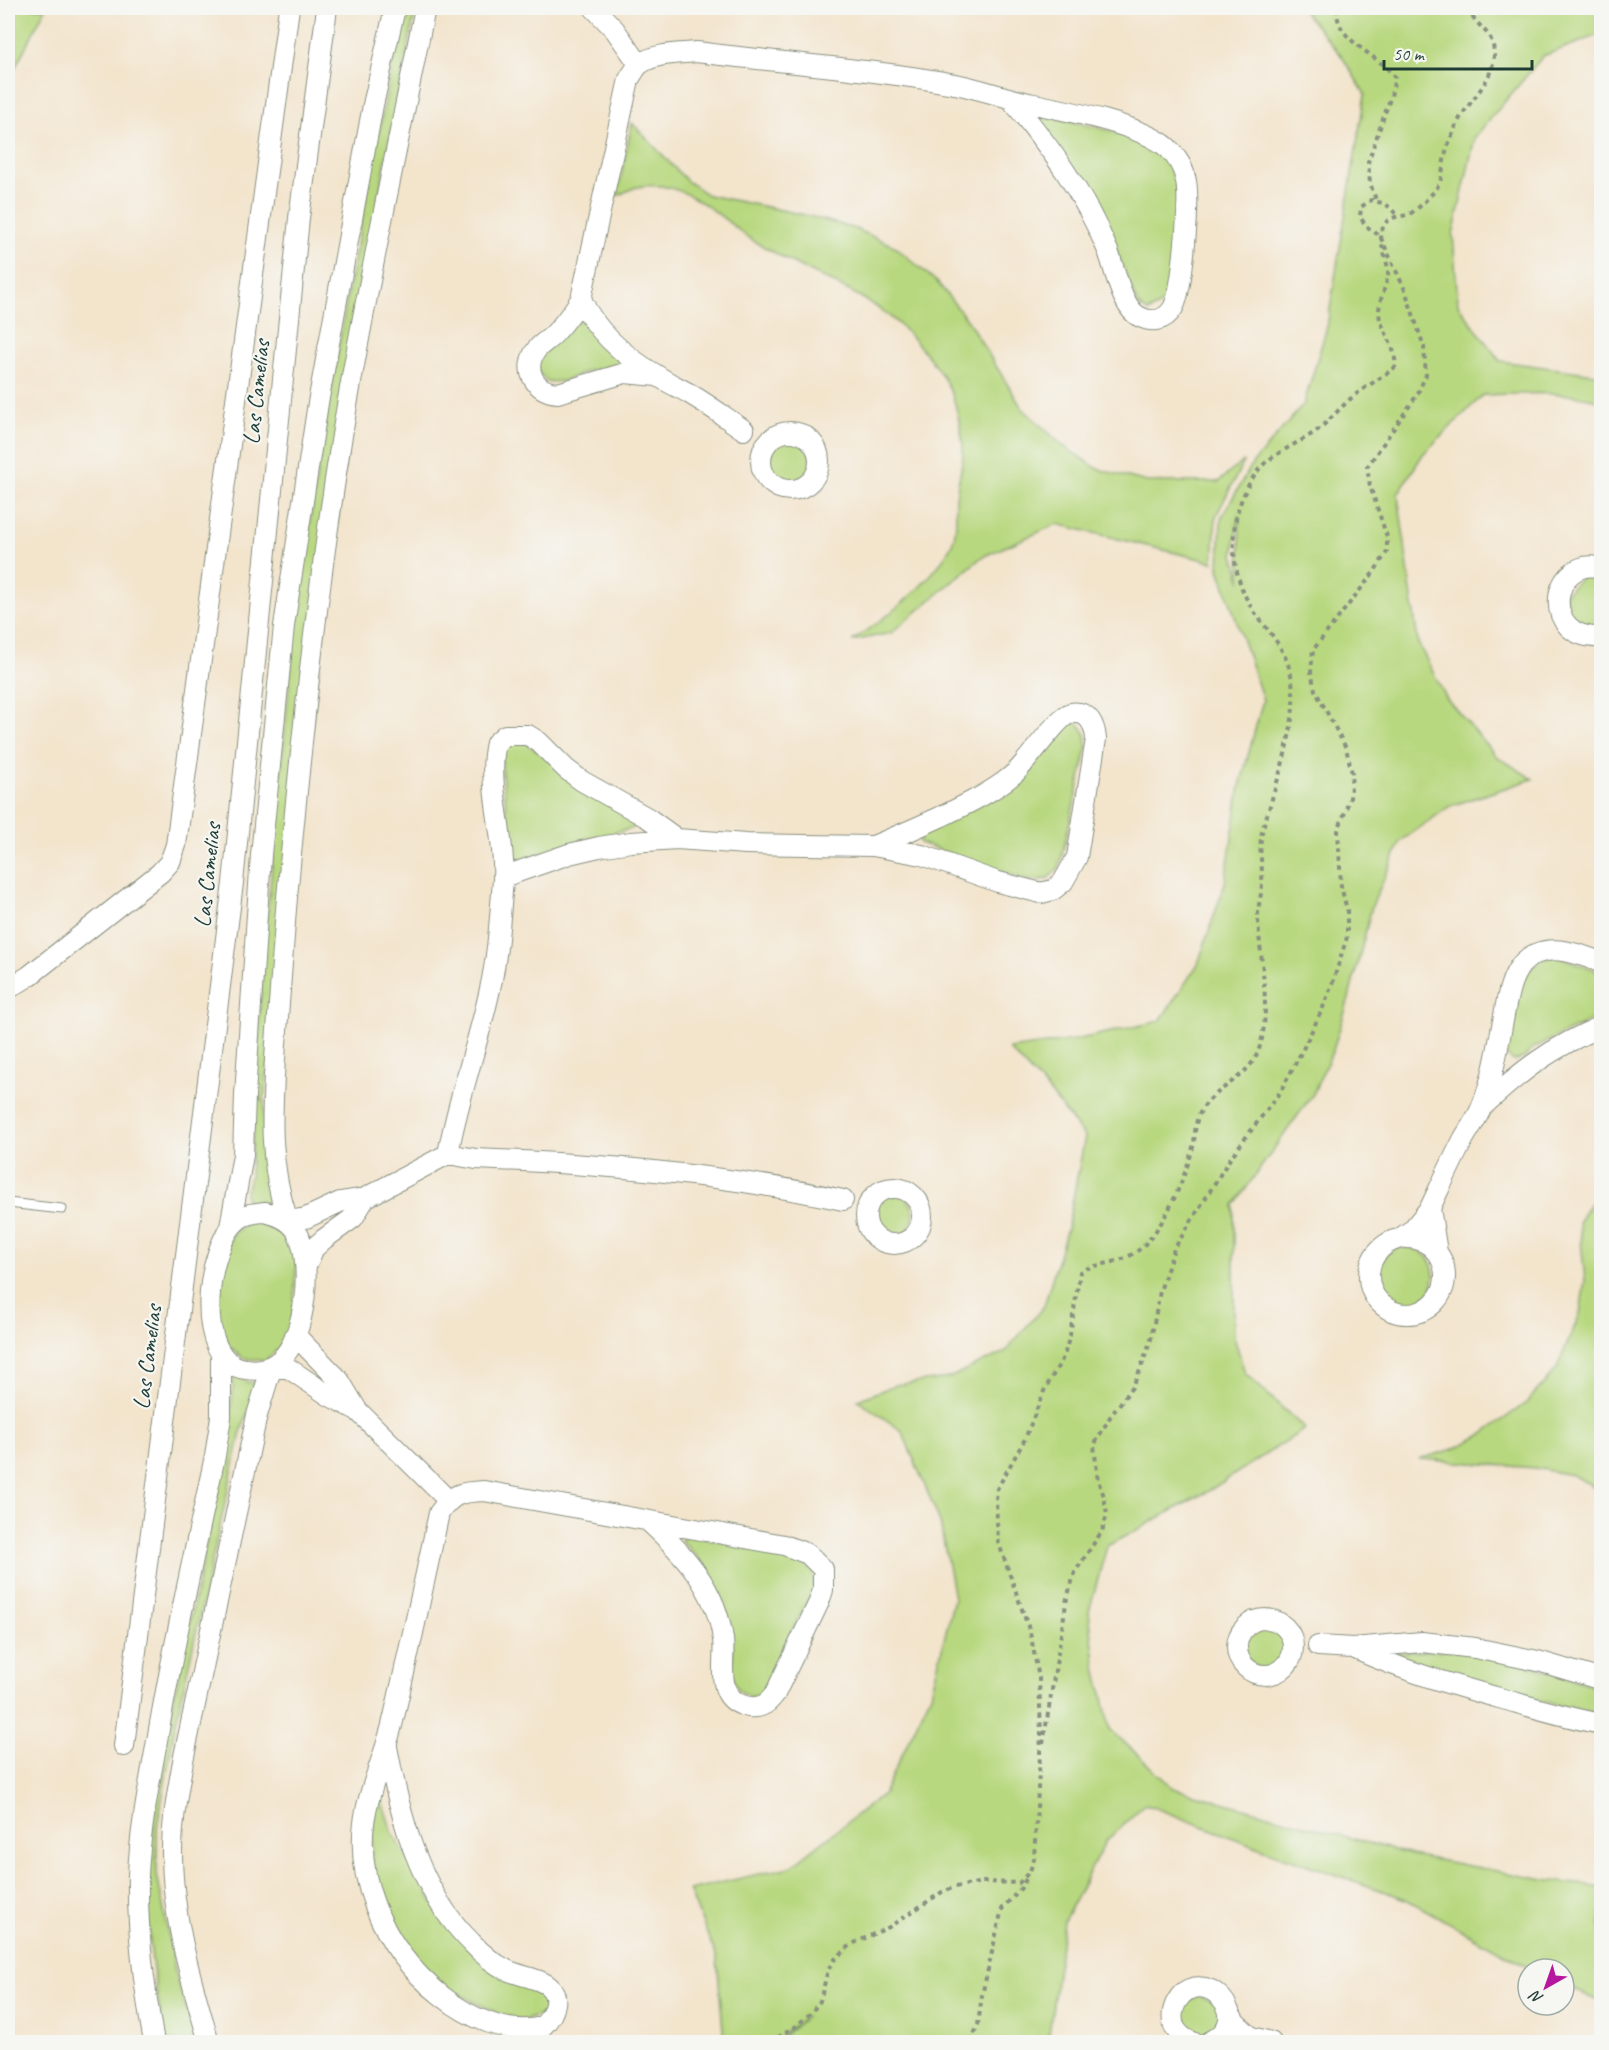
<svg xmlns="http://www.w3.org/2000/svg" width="1609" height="2050" viewBox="0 0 1609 2050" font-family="Caveat,sans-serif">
  <rect width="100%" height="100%" fill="#f6f6f2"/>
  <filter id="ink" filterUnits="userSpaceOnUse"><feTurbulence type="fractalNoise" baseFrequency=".0167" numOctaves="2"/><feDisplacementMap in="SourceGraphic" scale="12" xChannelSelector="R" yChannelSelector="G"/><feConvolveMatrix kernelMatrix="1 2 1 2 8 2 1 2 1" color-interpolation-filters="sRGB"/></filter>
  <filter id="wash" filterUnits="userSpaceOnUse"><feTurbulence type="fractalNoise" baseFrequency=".008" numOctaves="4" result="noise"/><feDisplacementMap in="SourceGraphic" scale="24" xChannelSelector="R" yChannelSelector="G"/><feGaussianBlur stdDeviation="1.35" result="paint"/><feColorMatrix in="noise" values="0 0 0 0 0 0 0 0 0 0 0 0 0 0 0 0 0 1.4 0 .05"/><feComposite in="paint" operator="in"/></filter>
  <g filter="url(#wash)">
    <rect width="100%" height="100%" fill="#f3e4cc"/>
    <path fill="#b8d87f" stroke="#6c8a5a" stroke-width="1.5" fill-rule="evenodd" d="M8 8H46L8 81Z
      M403 8H416L379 194 264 1099 265 1163 273 1205 260 1201 248 1203 245 1196 250 1176 262 970 296 613 319 461 349 286Z
      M1301 8H1601V34L1543 56 1475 137 1453 235 1458 305 1500 361 1601 375V401C1564 390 1522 394 1483 395L1423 454 1398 494 1418 643 1447 699 1496 756 1533 779 1450 806 1401 841 1372 906 1349 998 1333 1050 1313 1094 1234 1205V1337L1245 1373 1305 1429 1210 1490 1107 1546 1089 1611 1095 1663 1110 1729 1173 1788 1411 1855 1544 1880 1601 1887V2002L1564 1985V1969H1532L1406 1899 1265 1850 1145 1804 1105 1842 1064 1921 1048 2042H777L806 2017 772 2042H724L717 1958 689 1890 790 1867 883 1794 931 1694 954 1598 940 1522 902 1431 858 1400 895 1385 949 1378 1005 1352 1044 1306 1068 1225 1085 1137 1049 1091 1009 1049 1075 1040 1160 1021 1198 964 1225 883 1240 786 1263 700 1219 569 1221 518 1253 463 1304 404 1327 327 1365 94 1341 55ZM1238 516H1239L1241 582 1234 554Z
      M1040 114 1112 131 1152 145 1167 160 1176 183 1180 218 1174 253 1173 278 1167 301 1148 312 1138 305 1113 242 1039 124Z
      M632 123 687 181 708 195 805 215 856 229 894 246 938 283 968 321 1022 408 1062 445 1098 469 1147 482H1218L1244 461 1216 516 1213 562 1057 524 982 557 891 633 852 641C886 618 934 581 952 544 958 530 955 514 956 499 957 484 962 470 963 454 964 439 957 407 951 392 942 371 918 343 902 327 868 294 818 278 777 254 767 248 756 243 746 236 716 213 681 178 638 187 631 188 624 193 617 196Z
      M8 151 11 204 8 237Z
      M575 317 583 322 622 364 588 371 564 381 548 382 539 373 536 361Z
      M769 461a21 21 0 1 1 42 0a21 21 0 1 1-42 0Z
      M1584 575H1601V630L1596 631 1570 621 1565 594Z
      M1068 722 1078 723 1086 734 1087 749 1059 868 1047 879 1029 881 920 843 918 836Z
      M520 739 640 822 633 828 592 838 520 860 511 856C506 840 507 825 506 808 505 787 498 767 504 746Z
      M1552 954 1601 972V1016L1533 1048 1524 1058 1514 1061 1508 1057 1503 1051 1521 973Z
      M1601 1186V1490L1572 1475 1535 1468 1419 1459 1454 1449 1483 1434 1526 1403 1556 1370 1580 1314 1585 1280 1579 1221Z
      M872 1215a21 21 0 1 1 42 0a21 21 0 1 1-42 0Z
      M255 1217 280 1223 290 1237 297 1256 292 1328 280 1348 264 1361 243 1358 228 1345 217 1315 218 1287 231 1235Z
      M1376 1276a29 29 0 1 1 58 0a29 29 0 1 1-58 0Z
      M234 1375 250 1383 259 1382 241 1432 173 1735 157 1828V1874L177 1980 197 2042H166C155 1991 146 1936 148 1883 149 1845 154 1807 159 1769L229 1434Z
      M685 1535 784 1551 803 1561 813 1571 814 1587 761 1694 750 1697 738 1690 732 1676 733 1651 730 1624 721 1596 708 1569 681 1540Z
      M1244 1648a21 21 0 1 1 42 0a21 21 0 1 1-42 0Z
      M1454 1650 1528 1665 1601 1688V1714C1528 1701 1455 1677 1385 1653Z
      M375 1795 382 1801 392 1832 439 1912 542 1988 549 2001 541 2015 522 2021 499 2014 452 1991 416 1962 390 1922 379 1893 371 1859Z
      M1199 1995 1218 2004 1221 2023 1200 2038 1183 2028 1181 2006 1186 2001Z"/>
  </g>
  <g filter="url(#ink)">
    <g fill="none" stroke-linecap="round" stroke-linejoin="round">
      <g stroke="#899080" stroke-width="11">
        <path id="lane" d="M8 1203 62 1209"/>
      </g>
      <g stroke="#899080" stroke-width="22">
        <path id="street" d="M425 8C401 129 375 249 353 371 321 549 302 729 286 909 283 954 279 999 276 1044 272 1107 267 1160 288 1221L306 1218 340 1202 365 1198 448 1154
          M594 8 615 30 639 64
          M581 299C596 332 627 358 658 376 668 383 680 388 690 394 709 405 726 418 744 430
          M657 376 625 373 558 393C534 392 522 368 537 349 542 343 550 339 555 333 565 323 573 311 581 299L629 79C632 75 636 67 640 64 655 53 678 54 696 52 784 63 873 69 960 85 983 90 1006 98 1029 103 1064 110 1142 125 1168 148 1177 157 1184 169 1186 181 1190 202 1183 291 1173 308 1165 321 1153 323 1140 317 1122 309 1115 269 1108 251 1083 191 1051 149 1011 99
          M761 461a29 29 0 1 1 58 0a29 29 0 1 1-58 0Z
          M1602 568C1551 554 1538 641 1602 637
          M677 839 648 818 582 781 566 769 539 742 528 735H505L496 743C486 784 506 837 503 880 500 916 498 954 490 989 478 1045 458 1098 448 1154L476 1159C599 1164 723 1174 843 1200
          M503 877 569 854 599 847 631 842 677 839 746 844 873 846 922 855 998 882 1041 893 1053 890 1063 882 1077 857 1096 739C1095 726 1089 710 1071 713 1058 716 1029 760 1015 773 993 792 967 804 940 817 918 827 896 837 873 846
          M8 989 29 976 160 873 170 862 176 845 289 8
          M1482 1107C1521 1071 1552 1047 1602 1026
          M866 1216a28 28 0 1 1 56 0a28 28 0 1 1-56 0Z
          M1430 1208C1441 1185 1452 1161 1464 1138 1470 1128 1478 1117 1482 1106 1492 1081 1497 1053 1502 1026 1506 1007 1508 981 1521 965 1542 940 1576 952 1602 963
          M265 1212C277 1215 289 1219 296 1230 314 1259 306 1338 280 1360 270 1369 259 1371 246 1369 191 1363 206 1243 239 1219 247 1213 256 1213 265 1212Z
          M230 1227 243 1155 245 1095 261 855 284 626 318 403 373 105 395 8
          M1369 1276a38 38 0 1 1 76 0a38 38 0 1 1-76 0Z
          M1399 1239 1412 1230 1430 1208 1437 1252
          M306 1266 314 1248 324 1239 353 1218 365 1198
          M295 1335 339 1380 357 1410 448 1500
          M1237 1647a28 28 0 1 1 56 0a28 28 0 1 1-56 0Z
          M1318 1646 1353 1648 1422 1642 1475 1648 1538 1661 1602 1680
          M1353 1648C1401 1670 1452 1685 1503 1699 1535 1708 1568 1718 1602 1724
          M124 1746 233 883 299 218 327 8
          M387 1747C400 1817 419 1891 471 1942 481 1953 494 1964 507 1970 518 1975 531 1977 542 1982 564 1992 555 2014 542 2027 508 2036 468 2017 442 1996 382 1949 347 1870 370 1795 377 1770 387 1747 393 1721 409 1652 424 1583 439 1513 453 1493 461 1492 484 1491L784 1545 808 1554 823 1569V1590L819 1602 775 1694C772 1697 769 1702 765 1704 752 1712 731 1704 726 1690 720 1675 725 1655 723 1639 716 1588 684 1554 648 1521
          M1250 2036 1271 2042
          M1217 2039 1250 2036 1235 2022 1229 2011
          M154 2042C144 1988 137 1931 138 1875 140 1830 149 1785 157 1741 173 1645 195 1551 215 1456L221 1417V1354
          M209 2042C191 1981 172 1917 172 1852 172 1820 178 1788 184 1756L257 1415 272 1366 288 1368 328 1395 357 1410
          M1193 2042C1186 2040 1179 2035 1175 2028 1171 2020 1172 2009 1177 2001 1201 1961 1260 2019 1209 2042"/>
      </g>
      <path stroke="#899080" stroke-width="4" stroke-dasharray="4.5 4.5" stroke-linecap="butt" d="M1337 8C1335 43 1379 53 1395 78L1391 96 1368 162 1370 183 1376 200
        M1043 1744 1067 1598 1075 1572 1102 1531 1107 1515 1104 1496 1098 1481 1094 1445 1110 1417 1133 1386 1141 1368 1151 1339 1160 1291 1174 1249 1231 1157 1281 1091 1302 1051 1322 1010 1333 982 1347 937V910L1341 886 1338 831 1350 798 1352 773 1346 748 1315 690 1311 672 1313 650 1374 572 1387 552V537L1370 486 1367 467 1417 395 1426 375 1424 347 1405 290 1380 236 1366 226 1360 217 1361 207 1371 200 1386 204 1397 215
        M770 2042 795 2027 811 2013 820 2001 828 1970 834 1960 852 1944 889 1927 942 1892 955 1887 984 1882 1019 1883 1030 1871 1034 1859 1041 1736 1039 1678 1030 1632 998 1541 996 1501 997 1489 1025 1439 1044 1391 1064 1356 1070 1335 1080 1272C1096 1262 1116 1266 1136 1252 1163 1233 1186 1176 1194 1143 1195 1135 1195 1125 1198 1117 1210 1087 1249 1081 1259 1049 1272 1011 1260 960 1258 920 1257 907 1262 895 1262 882 1263 868 1259 853 1261 839 1262 826 1268 814 1271 802 1283 762 1299 717 1291 675 1285 647 1268 631 1253 610 1234 581 1229 543 1238 510 1243 494 1254 470 1269 460 1283 449 1300 442 1315 432 1330 421 1341 406 1355 395 1368 385 1382 378 1395 367 1397 349 1385 335 1380 319 1376 304 1386 289 1388 275 1389 260 1378 245 1382 230 1387 213 1401 219 1411 213 1418 209 1423 203 1429 197 1446 180 1440 173 1446 152 1448 144 1453 134 1456 126 1468 99 1500 78 1493 45 1489 29 1472 23 1468 8
        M971 2042 978 2025 982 1995 1002 1909 1021 1888 1026 1879"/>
      <use href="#lane" stroke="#fff" stroke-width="9"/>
      <use href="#street" stroke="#fff" stroke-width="20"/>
    </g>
  </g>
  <g text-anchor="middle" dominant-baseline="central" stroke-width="4.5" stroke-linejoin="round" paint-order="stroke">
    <g font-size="24" fill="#1f3d34" stroke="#f6f6f2">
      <text transform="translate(256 392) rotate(-84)">Las Camelias</text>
      <text transform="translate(207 875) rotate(-84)">Las Camelias</text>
      <text transform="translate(147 1357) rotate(-83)">Las Camelias</text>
    </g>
  </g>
  <rect width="1609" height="2050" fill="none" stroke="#f6f6f2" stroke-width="30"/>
  <g transform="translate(1546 1987) rotate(220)"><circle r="28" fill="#f6f6f2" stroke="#a0aca6" stroke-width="1.5"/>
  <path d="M0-4.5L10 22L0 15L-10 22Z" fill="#b5179e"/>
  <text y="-9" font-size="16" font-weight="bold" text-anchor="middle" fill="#1f3d34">N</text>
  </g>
  <path d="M1384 60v9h148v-9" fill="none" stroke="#1f3d34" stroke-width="3"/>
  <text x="1393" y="60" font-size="18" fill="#1f3d34" stroke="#f6f6f2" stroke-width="4.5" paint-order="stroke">50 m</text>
</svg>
